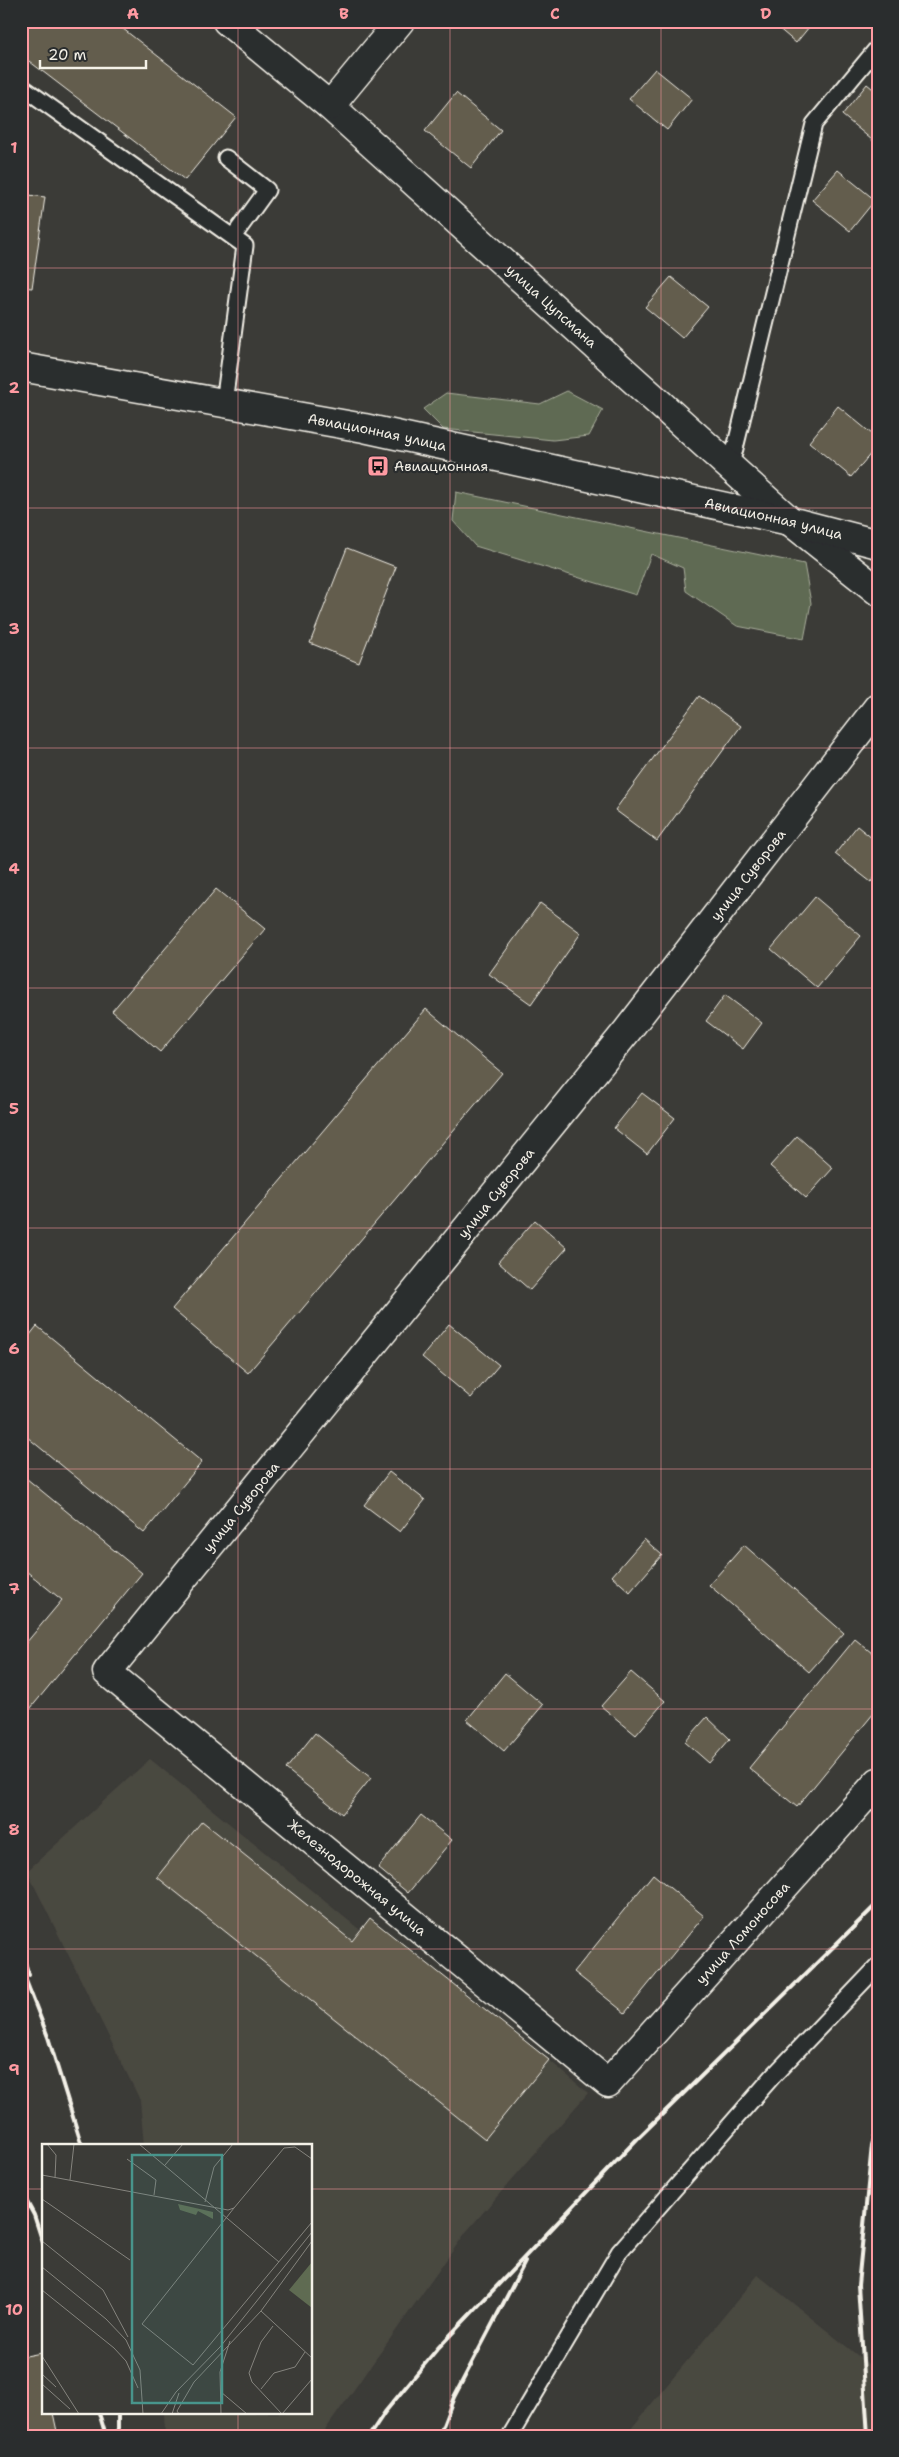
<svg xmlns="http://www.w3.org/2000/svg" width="899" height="2457" viewBox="0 0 899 2457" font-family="'Shantell Sans',sans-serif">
  <rect width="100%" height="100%" fill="#3b3b37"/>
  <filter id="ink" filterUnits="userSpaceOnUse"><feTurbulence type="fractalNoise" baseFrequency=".02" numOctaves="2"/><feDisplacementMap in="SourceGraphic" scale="10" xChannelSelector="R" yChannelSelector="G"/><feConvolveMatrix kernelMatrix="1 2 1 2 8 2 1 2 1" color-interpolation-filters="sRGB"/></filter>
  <g filter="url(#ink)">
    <path fill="#4a4841" d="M150 1759 360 1930 549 2060 588 2093 466 2232 321 2436H165L164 2413H311V2146H144L140 2100 27 1871Z
      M758 2275 878 2372V2436H625Z"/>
    <path fill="#5f6b52" stroke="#aaae9d" d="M567 391 603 410 589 436 553 440 443 429 423 409 446 393 540 404Z
      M456 492 804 564 811 603 804 639 737 626 686 591 683 568 651 554 636 595 475 546 453 521Z"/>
    <path fill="#645d4d" stroke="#f4f1e8" d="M21 21H113L236 117 185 180 21 55Z
      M770 21H814L796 43Z
      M655 69 692 99 667 130 629 99Z
      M867 84 878 93V145L842 115Z
      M456 93 501 130 471 168 425 131Z
      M838 170 875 200 850 231 812 200Z
      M21 194 45 197 32 288 21 287Z
      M671 277 708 307 682 338 645 307Z
      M838 406 878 439V445L851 477 809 442Z
      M347 548 396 567 359 663 310 643Z
      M699 696 741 726 657 841 615 810Z
      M857 826 878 843V873L871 882 835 854Z
      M216 889 265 929 160 1052 112 1011Z
      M815 897 861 936 817 988 771 949Z
      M540 903 581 933 531 1004 489 974Z
      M725 995 762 1023 743 1049 706 1021Z
      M426 1009 502 1073 248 1373 172 1309Z
      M642 1093 675 1118 647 1154 614 1128Z
      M797 1136 833 1168 806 1198 770 1166Z
      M535 1220 567 1248 530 1290 498 1262Z
      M449 1324 499 1365 471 1398 422 1357Z
      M37 1326 202 1462 144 1533 21 1432V1346Z
      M389 1472 425 1500 400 1532 364 1505Z
      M21 1474 142 1573 21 1720V1649L62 1600 21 1567Z
      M644 1539 662 1555 630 1592 612 1576Z
      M744 1545 844 1633 809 1672 709 1585Z
      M855 1639 878 1658V1708L797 1807 749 1768Z
      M631 1672 665 1701 636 1735 601 1706Z
      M505 1673 543 1705 504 1751 467 1720Z
      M707 1717 730 1739 709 1763 685 1742Z
      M315 1733 371 1778 342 1814 286 1769Z
      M421 1815 452 1840 408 1893 378 1868Z
      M202 1821 352 1941 370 1918 549 2060 485 2139 157 1877Z
      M653 1874 704 1916 625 2013 574 1972Z
      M41 2353 44 2367V2413H53L58 2436H21V2357Z"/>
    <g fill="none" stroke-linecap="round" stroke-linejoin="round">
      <g stroke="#f4f1e8" stroke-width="19">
        <path id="service" d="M21 86 245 246 224 403
          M226 158 267 190 233 237
          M730 469 814 124 878 47
          M510 2436 619 2252 773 2076 878 1966"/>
      </g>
      <g stroke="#f4f1e8" stroke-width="31">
        <g id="minor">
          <path id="s1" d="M227 21 330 106 790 521 878 591"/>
          <path d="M330 106 400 21"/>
          <path id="s2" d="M878 707 627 1031 107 1672 608 2083 878 1782"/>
        </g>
      </g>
      <g stroke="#f4f1e8" stroke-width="31">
        <g id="secondary">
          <path id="s3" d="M21 367 364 428 790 521 878 544"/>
        </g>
      </g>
      <use href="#service" stroke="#2a2d2e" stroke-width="15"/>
      <use href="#minor" stroke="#2a2d2e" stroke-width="28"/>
      <use href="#secondary" stroke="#2a2d2e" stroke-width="28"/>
      <path stroke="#f4f1e8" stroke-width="4" d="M21 1950 29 1975
        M21 1968 48 2037 82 2146
        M21 2191 34 2215 44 2246
        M99 2413 106 2436
        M118 2413V2436
        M369 2436 385 2412 438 2348 638 2138 878 1903
        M439 2436 454 2397 525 2262
        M868 2436 858 2285 872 2145 878 2125"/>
    </g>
  </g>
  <path fill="none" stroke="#ff9aa2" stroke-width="1" stroke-opacity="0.55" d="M238 21V2146M450 21V2436M661 21V2436M21 268H878M21 508H878M21 748H878M21 988H878M21 1228H878M21 1469H878M21 1709H878M21 1949H878M21 2189H44M311 2189H878M238 2413V2436"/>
  <defs>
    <g id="bus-square" transform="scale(1.125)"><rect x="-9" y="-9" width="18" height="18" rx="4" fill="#ff9aa2" stroke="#2a2d2e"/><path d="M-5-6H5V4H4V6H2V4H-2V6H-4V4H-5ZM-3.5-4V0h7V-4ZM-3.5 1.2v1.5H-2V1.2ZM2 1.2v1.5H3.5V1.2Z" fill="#111"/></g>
  </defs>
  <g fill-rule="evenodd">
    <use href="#bus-square" x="378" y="466"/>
  </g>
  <g text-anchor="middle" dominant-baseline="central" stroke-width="4.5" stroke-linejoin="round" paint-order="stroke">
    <g font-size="14" fill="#f4f1e8" stroke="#2a2d2e">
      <text stroke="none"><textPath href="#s1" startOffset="432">улица Цупсмана</textPath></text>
      <text stroke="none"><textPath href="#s3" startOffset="362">Авиационная улица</textPath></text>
      <text stroke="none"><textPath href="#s3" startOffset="768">Авиационная улица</textPath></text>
      <text transform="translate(748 875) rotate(-52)">улица Суворова</text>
      <text transform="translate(496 1193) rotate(-51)">улица Суворова</text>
      <text transform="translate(241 1507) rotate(-51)">улица Суворова</text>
      <text stroke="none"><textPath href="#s2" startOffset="1559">Железнодорожная улица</textPath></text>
      <text stroke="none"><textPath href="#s2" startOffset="2085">улица Ломоносова</textPath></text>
    </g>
    <g font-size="14" fill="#f4f1e8" stroke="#2a2d2e" text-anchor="start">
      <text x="394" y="466">Авиационная</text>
    </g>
  </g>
  <g transform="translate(42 2144)">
    <rect width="270" height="270" fill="#3b3b37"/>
    <path d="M136 60 171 68V75L156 67 154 71 138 66ZM270 118V164L247 146Z" fill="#5f6b52"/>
    <path fill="none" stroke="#85847e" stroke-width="1" d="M5 0 14 11 13 34M97 0 237 118M85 15 114 36 112 51M123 21 141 0M0 31 186 66 192 64 242 4 253 3 270 15M28 36 32 0M0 55 88 116M163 58 172 23 191 0M192 64 100 180 151 221 270 78M0 97 61 146 86 193M0 123 64 175 84 196 98 226 101 270M0 146 72 204 84 217 96 244M219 167 270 214M231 182 219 198 207 229 210 238 240 270M0 212 37 270M0 230 14 243M0 240 28 265M219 245 232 229 253 223 263 208M179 248 205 270M119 270 134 248 178 203 270 88M130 270 137 249M137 270 135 267 152 238 219 167 270 97M179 270 178 228 188 197M240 270 270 235"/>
    <path fill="#48958c" fill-opacity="0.15" stroke="#48958c" stroke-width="2.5" d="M90 11H180V259H90Z"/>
    <rect width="270" height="270" fill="none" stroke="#f4f1e8" stroke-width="2.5"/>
  </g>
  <rect width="899" height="2457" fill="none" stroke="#2a2d2e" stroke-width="55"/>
  <path d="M40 60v8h106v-8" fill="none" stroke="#f4f1e8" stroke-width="2.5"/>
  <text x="48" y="60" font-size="15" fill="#f4f1e8" stroke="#2a2d2e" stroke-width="4" paint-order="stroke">20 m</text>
  <rect x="28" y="28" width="844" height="2402" fill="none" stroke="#ff9aa2" stroke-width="2"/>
  <g font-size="16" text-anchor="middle" font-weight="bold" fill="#ff9aa2">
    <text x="133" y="19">A</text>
    <text x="344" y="19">B</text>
    <text x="555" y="19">C</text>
    <text x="766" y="19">D</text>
    <text x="14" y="153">1</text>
    <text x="14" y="393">2</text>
    <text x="14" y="634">3</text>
    <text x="14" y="874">4</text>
    <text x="14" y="1114">5</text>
    <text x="14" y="1354">6</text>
    <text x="14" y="1594">7</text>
    <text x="14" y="1835">8</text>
    <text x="14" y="2075">9</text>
    <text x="14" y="2315">10</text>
  </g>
</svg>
